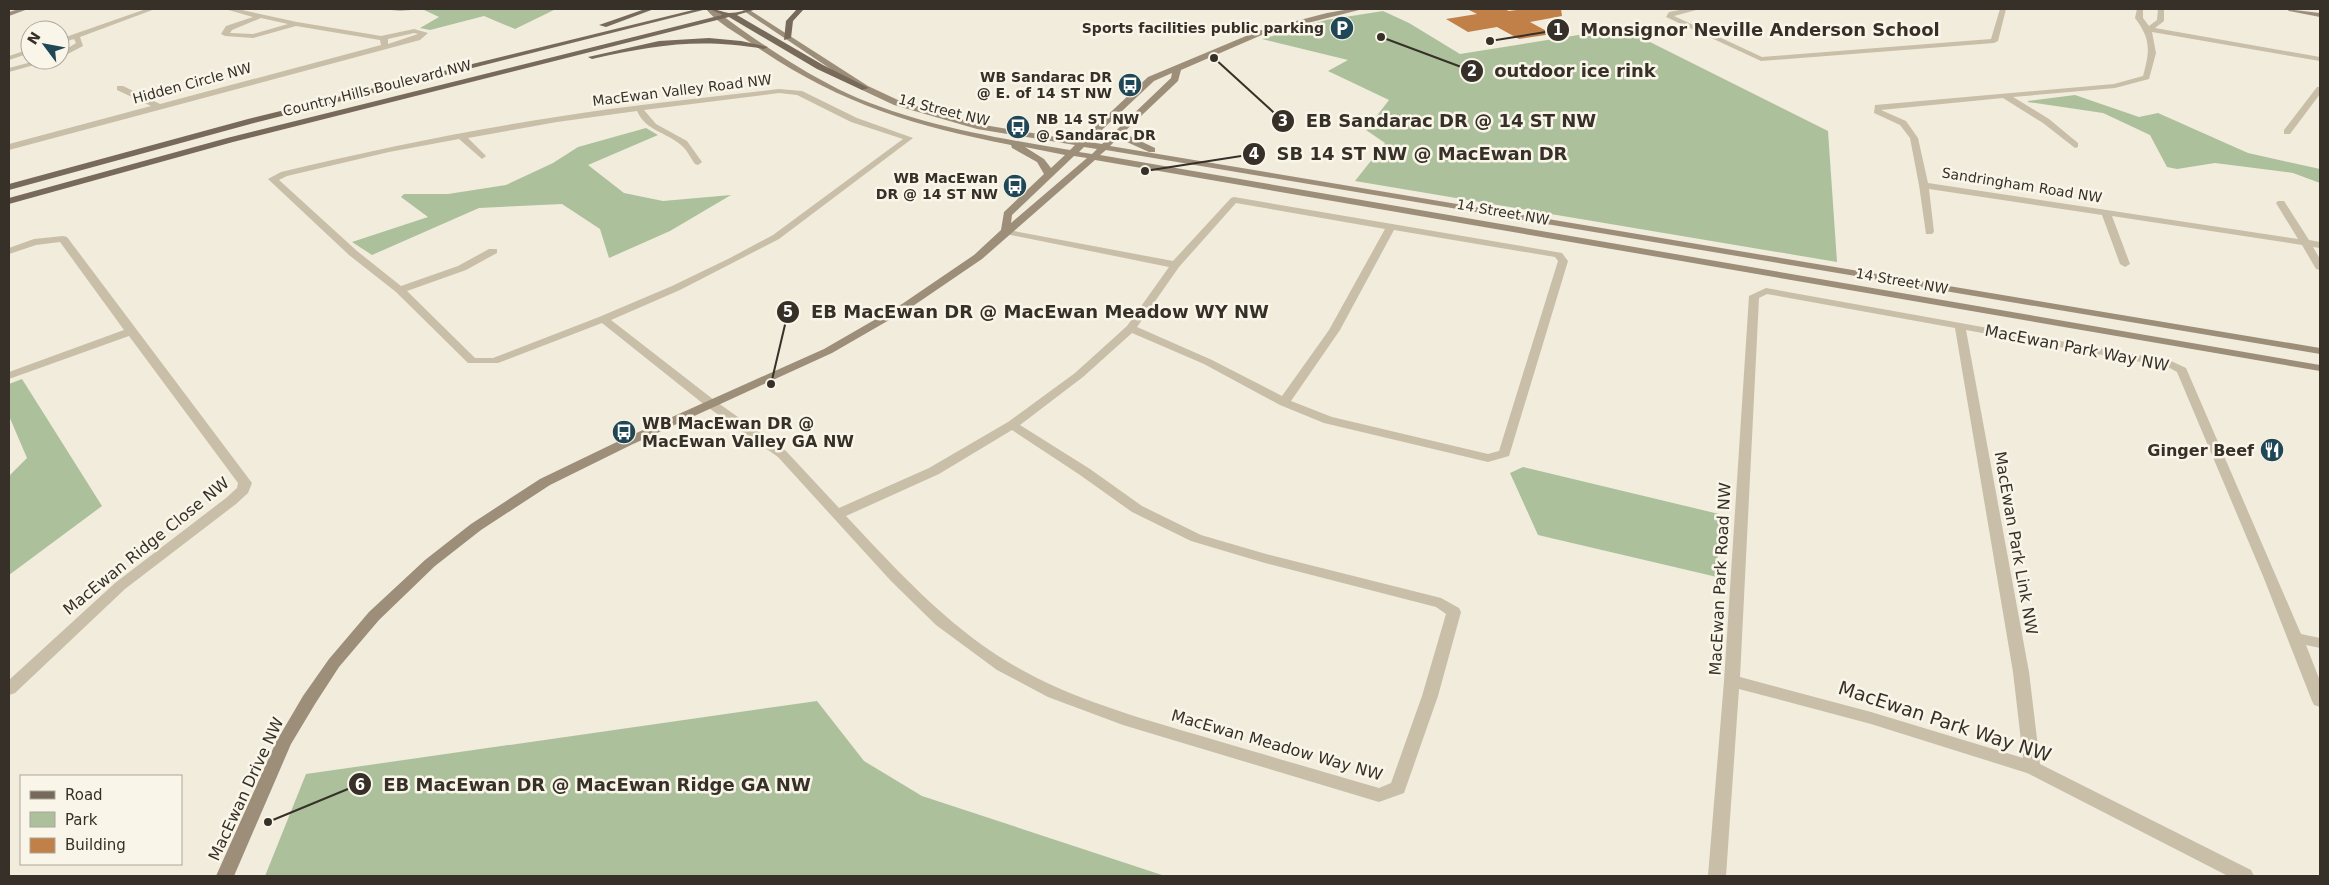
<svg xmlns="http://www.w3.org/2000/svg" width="2329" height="885" viewBox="0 0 2329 885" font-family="'DejaVu Sans',sans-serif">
  <rect width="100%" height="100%" fill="#f1ecdc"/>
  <path fill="#acc09c" d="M381 9H556L515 29 484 16 430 30 420 28 439 17 422 9 400 11Z
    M1383 11 1409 23 1460 54 1622 28 1828 131 1837 262 1355 181 1385 143 1366 130 1389 100 1328 71 1348 60 1262 39 1326 20Z
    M2075 95 2139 117 2158 113 2248 153 2320 169V183L2293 173 2215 163 2177 169 2167 167 2150 135 2103 113 2028 102V101Z
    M646 128 658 135 588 165 624 193 663 201 731 195 670 231 609 258 600 229 562 204 479 208 372 255 352 242 428 217 401 197 404 194H448L506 185 553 163 578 147Z
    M22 379 102 506 9 575V476L27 458 9 416V384Z
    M1523 467 1719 514 1717 577 1538 535 1510 473Z
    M817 701 864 761 922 796 1165 876H265L306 774Z"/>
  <path fill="#c28049" d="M1467 9H1504L1509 11 1524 9H1561L1562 16 1530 22 1552 34 1519 39 1497 27 1468 32 1446 19 1477 14Z"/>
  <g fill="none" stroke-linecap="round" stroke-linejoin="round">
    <path fill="#c9bea8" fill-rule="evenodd" d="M146 9H155L80 37 83 46 60 58V53L76 43 74 39 60 43V39Z
      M225 9H237L297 22 381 36 414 29 428 33 420 40 9 150V144L151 106 117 90V86H123L160 104 381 45 380 40 296 26 253 38 225 36 221 34 226 26 253 17ZM261 18 288 24 253 34 230 33 232 30ZM414 33 418 34 388 44V39Z
      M1685 9H1700L1674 16 1762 57 1991 39 2000 9H2006L1998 41 1994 43 1761 61 1666 17 1669 12Z
      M2137 9H2143V18L2149 26 2157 20 2158 9H2164V21L2155 28 2320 57V61L2152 32 2156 53 2149 79 2115 88 2013 97 2049 119 2078 143V147L2075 148 2043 123 2003 98 1881 110 1906 121 1918 138 1928 183 2298 239 2276 203 2278 201H2284L2309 240 2320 242V248L2313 247 2320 259V270L2316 269 2302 245 2112 216 2130 264 2125 267 2120 264 2102 215 1929 189 1934 232 1932 234H1926L1919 185 1910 138 1900 125 1874 113 1875 105 2114 84 2143 76C2150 51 2151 39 2135 18Z
      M30 49V53L9 60V56Z
      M39 60H52L9 72V68Z
      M2317 87H2320V94L2290 134H2284V130Z
      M779 89 802 91 857 118 913 138 779 239 680 290 611 320 714 400 786 451 839 508 929 468 1008 422 1075 373 1127 326 1169 267 1006 234 1003 233V229L1173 261 1231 198 1234 197 1562 253 1568 261 1509 456 1488 462 1324 423 1280 405 1204 364 1132 333 1083 377 1020 425 1090 469 1142 506 1201 535 1266 554 1441 598 1459 608 1461 612 1438 696 1404 793 1379 802 1123 725 1048 697 997 670 936 625 891 581 778 457 706 406 602 323 498 363H468L396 292 349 255 268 179 281 172C372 150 464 131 556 117 630 105 705 98 779 89ZM779 93 797 95 851 122 903 139 773 235 730 258 672 286 599 317 493 358H475L407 291 466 270 497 253V249H489L458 266 401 286 357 251 279 180 287 176 389 152 459 139 482 159 486 156 468 138 557 122 637 111C646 131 666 132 681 145 687 150 690 157 695 164L698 165 702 162 687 141 656 124 644 110ZM1236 203 1385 229 1329 330 1282 396 1212 360 1137 327 1179 267ZM1394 230 1555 257 1558 261 1499 451 1488 454 1332 417 1291 401 1340 330ZM1012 430 1080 475 1132 512 1191 541 1265 563 1436 607 1446 614 1422 696 1391 783 1379 788C1318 770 1258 753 1198 735 1133 716 1066 697 1008 662 945 624 896 569 846 516L939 474Z
      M63 236 67 237 252 483 248 493 236 504 125 589 15 693 9 695V680L115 583 226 498 237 488 238 483 129 336 9 379V372L124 330 60 242 36 245 9 254V248L34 239Z
      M1766 288 2171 361 2186 368 2301 634 2320 638V648L2306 645 2320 681V707L2314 705 2312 701 2263 576 2177 372 2168 367 1966 330 2029 672 2040 764 2251 870 2254 876H2228L2027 773 1871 724 1739 689 1726 876H1708L1724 681 1749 296ZM1767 294 1955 328 2013 672 2023 758 1871 712 1740 677 1759 298Z"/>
    <path fill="#9d8e7a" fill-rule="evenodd" d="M19 9H28L9 16V12Z
      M706 9H713C753 38 794 67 838 89 910 124 992 137 1070 150L1075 145 977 129 894 105 862 90 741 9H748L868 86 900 101 978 124 1080 141 1148 77 1258 31 1327 13 1350 9H1363L1264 34 1181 70 1178 81 1123 133 1155 148V152H1149L1118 138 1110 146 2320 348V354L1106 150 1100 155 2320 365V371L1095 160 982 259 910 308 832 353 631 445 550 485 481 530 435 566 379 620 339 667 315 704 291 744 234 876H216L276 742 303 696 329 659 369 612 425 560 471 524 540 479 623 439 824 349 902 304 974 255 1001 230 1004 212 1044 174 1037 162 1012 148 1011 145C912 126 835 102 751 43 737 33 716 22 706 9ZM1172 73 1171 78 1102 144 1089 142 1154 81ZM1025 147 1065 155 1051 168 1044 159ZM1084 147 1097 149 1092 154 1079 152ZM1074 156 1087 158 1011 223 1012 215Z
      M2286 9 2320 13V17L2289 11Z"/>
    <path fill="#786a5a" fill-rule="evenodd" d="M645 9H654L606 27 599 25Z
      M697 9H707L254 123 9 190V184L248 119Z
      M710 9C717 9 722 12 729 13 738 13 748 9 757 9L737 15 823 65 869 88 862 90 817 69 729 17 233 142 9 204V198L227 138 722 15Z
      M797 9H804L793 21 791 38 784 40 786 21Z
      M709 38 741 41 768 47 764 49C698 38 657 45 592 59L588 57 659 41Z"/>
  </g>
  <defs>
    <g id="parking-disc" transform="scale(1.25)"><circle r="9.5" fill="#1f4756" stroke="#f9f5e8"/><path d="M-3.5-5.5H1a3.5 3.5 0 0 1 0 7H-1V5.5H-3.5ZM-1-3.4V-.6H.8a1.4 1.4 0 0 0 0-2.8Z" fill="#fff"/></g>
    <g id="bus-disc" transform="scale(1.25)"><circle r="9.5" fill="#1f4756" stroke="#f9f5e8"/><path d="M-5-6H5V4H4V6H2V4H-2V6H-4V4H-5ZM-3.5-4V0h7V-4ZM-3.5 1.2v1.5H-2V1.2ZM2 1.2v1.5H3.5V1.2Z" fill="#fff"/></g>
    <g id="restaurant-disc" transform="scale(1.25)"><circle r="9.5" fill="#1f4756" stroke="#f9f5e8"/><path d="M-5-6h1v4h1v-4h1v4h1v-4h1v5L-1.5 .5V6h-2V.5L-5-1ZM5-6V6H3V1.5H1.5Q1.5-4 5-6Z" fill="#fff"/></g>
  </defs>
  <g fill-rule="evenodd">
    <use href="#parking-disc" x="1342" y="28"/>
    <use href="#bus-disc" x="1130" y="85"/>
    <use href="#bus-disc" x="1018" y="127"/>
    <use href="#bus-disc" x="1015" y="186"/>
    <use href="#bus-disc" x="624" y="432"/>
    <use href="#restaurant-disc" x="2272" y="450"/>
  </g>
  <g text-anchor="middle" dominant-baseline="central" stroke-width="5" stroke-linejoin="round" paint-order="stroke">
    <g font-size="14" font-weight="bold" fill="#363028" stroke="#f9f5e8" text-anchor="end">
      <text x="1324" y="28">Sports facilities public parking</text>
      <text x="1112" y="77">WB Sandarac DR<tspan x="1112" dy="16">@ E. of 14 ST NW</tspan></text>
      <text x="1036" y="119" text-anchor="start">NB 14 ST NW<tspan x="1036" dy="16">@ Sandarac DR</tspan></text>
      <text x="998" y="178">WB MacEwan<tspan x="998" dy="16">DR @ 14 ST NW</tspan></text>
    </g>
    <g font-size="14" fill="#363028" stroke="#f9f5e8">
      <text transform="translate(192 83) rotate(-15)">Hidden Circle NW</text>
      <text transform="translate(377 88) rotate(-14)">Country Hills Boulevard NW</text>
      <text transform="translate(682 90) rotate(-7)">MacEwan Valley Road NW</text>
      <text transform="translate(944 110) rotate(14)">14 Street NW</text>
      <text transform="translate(2022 185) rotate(9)">Sandringham Road NW</text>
      <text transform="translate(1503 212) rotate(10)">14 Street NW</text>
      <text transform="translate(1902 281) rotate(10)">14 Street NW</text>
    </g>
    <g font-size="16" fill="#363028" stroke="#f9f5e8">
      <text transform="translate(2077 348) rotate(11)">MacEwan Park Way NW</text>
      <text transform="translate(2016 543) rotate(80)">MacEwan Park Link NW</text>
      <text transform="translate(146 546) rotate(-39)">MacEwan Ridge Close NW</text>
      <text transform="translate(1720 579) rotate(-87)">MacEwan Park Road NW</text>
      <text transform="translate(1277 745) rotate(16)">MacEwan Meadow Way NW</text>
      <text transform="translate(246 789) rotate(-65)">MacEwan Drive NW</text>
    </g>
    <g font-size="16" font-weight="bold" fill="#363028" stroke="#f9f5e8" text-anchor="start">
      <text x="642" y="423">WB MacEwan DR @<tspan x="642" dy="18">MacEwan Valley GA NW</tspan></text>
      <text x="2254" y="450" text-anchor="end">Ginger Beef</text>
    </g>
    <g font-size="19" fill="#363028" stroke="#f9f5e8">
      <text transform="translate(1945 721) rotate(18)">MacEwan Park Way NW</text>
    </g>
  </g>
  <path fill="none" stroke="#363028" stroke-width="2" d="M1490 41L1558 30M1381 37L1472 71M1214 58L1283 121M1145 171L1254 154M771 384L788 312M268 822L360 784"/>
  <g fill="#363028" stroke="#f9f5e8" stroke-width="2">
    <circle cx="1490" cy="41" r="5"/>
    <circle cx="1381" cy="37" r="5"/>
    <circle cx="1214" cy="58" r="5"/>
    <circle cx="1145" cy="171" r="5"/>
    <circle cx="771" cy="384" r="5"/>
    <circle cx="268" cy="822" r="5"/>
    <circle cx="1558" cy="30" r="12"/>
    <circle cx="1472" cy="71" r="12"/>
    <circle cx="1283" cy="121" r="12"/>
    <circle cx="1254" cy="154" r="12"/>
    <circle cx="788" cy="312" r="12"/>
    <circle cx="360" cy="784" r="12"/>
  </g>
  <g font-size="15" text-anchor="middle" font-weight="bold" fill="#fff">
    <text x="1558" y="35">1</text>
    <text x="1472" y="76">2</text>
    <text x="1283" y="126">3</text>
    <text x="1254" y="159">4</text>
    <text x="788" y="317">5</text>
    <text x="360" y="790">6</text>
  </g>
  <g font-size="18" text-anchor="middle" font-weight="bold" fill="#363028" stroke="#f9f5e8" stroke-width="5" stroke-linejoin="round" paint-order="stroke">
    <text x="1760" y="36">Monsignor Neville Anderson School</text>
    <text x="1575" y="77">outdoor ice rink</text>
    <text x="1451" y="127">EB Sandarac DR @ 14 ST NW</text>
    <text x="1422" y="160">SB 14 ST NW @ MacEwan DR</text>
    <text x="1040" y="318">EB MacEwan DR @ MacEwan Meadow WY NW</text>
    <text x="597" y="791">EB MacEwan DR @ MacEwan Ridge GA NW</text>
  </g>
  <rect width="2329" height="885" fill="none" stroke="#363028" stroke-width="20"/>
  <rect x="20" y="775" width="162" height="90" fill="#f9f5e8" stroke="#aba69b"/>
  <rect x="30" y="791" width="25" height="8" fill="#786a5a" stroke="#aba69b"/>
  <text x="65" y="800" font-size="15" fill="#363028">Road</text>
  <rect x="30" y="812" width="25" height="15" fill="#acc09c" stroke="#aba69b"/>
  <text x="65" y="825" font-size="15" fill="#363028">Park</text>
  <rect x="30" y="838" width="25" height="15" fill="#c28049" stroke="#aba69b"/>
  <text x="65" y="850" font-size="15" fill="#363028">Building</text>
  <g transform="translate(45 45) rotate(302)"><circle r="24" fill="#f9f5e8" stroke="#aba69b"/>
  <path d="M0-4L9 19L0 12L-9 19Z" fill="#1f4756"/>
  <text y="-8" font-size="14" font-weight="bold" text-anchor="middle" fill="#363028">N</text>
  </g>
</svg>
